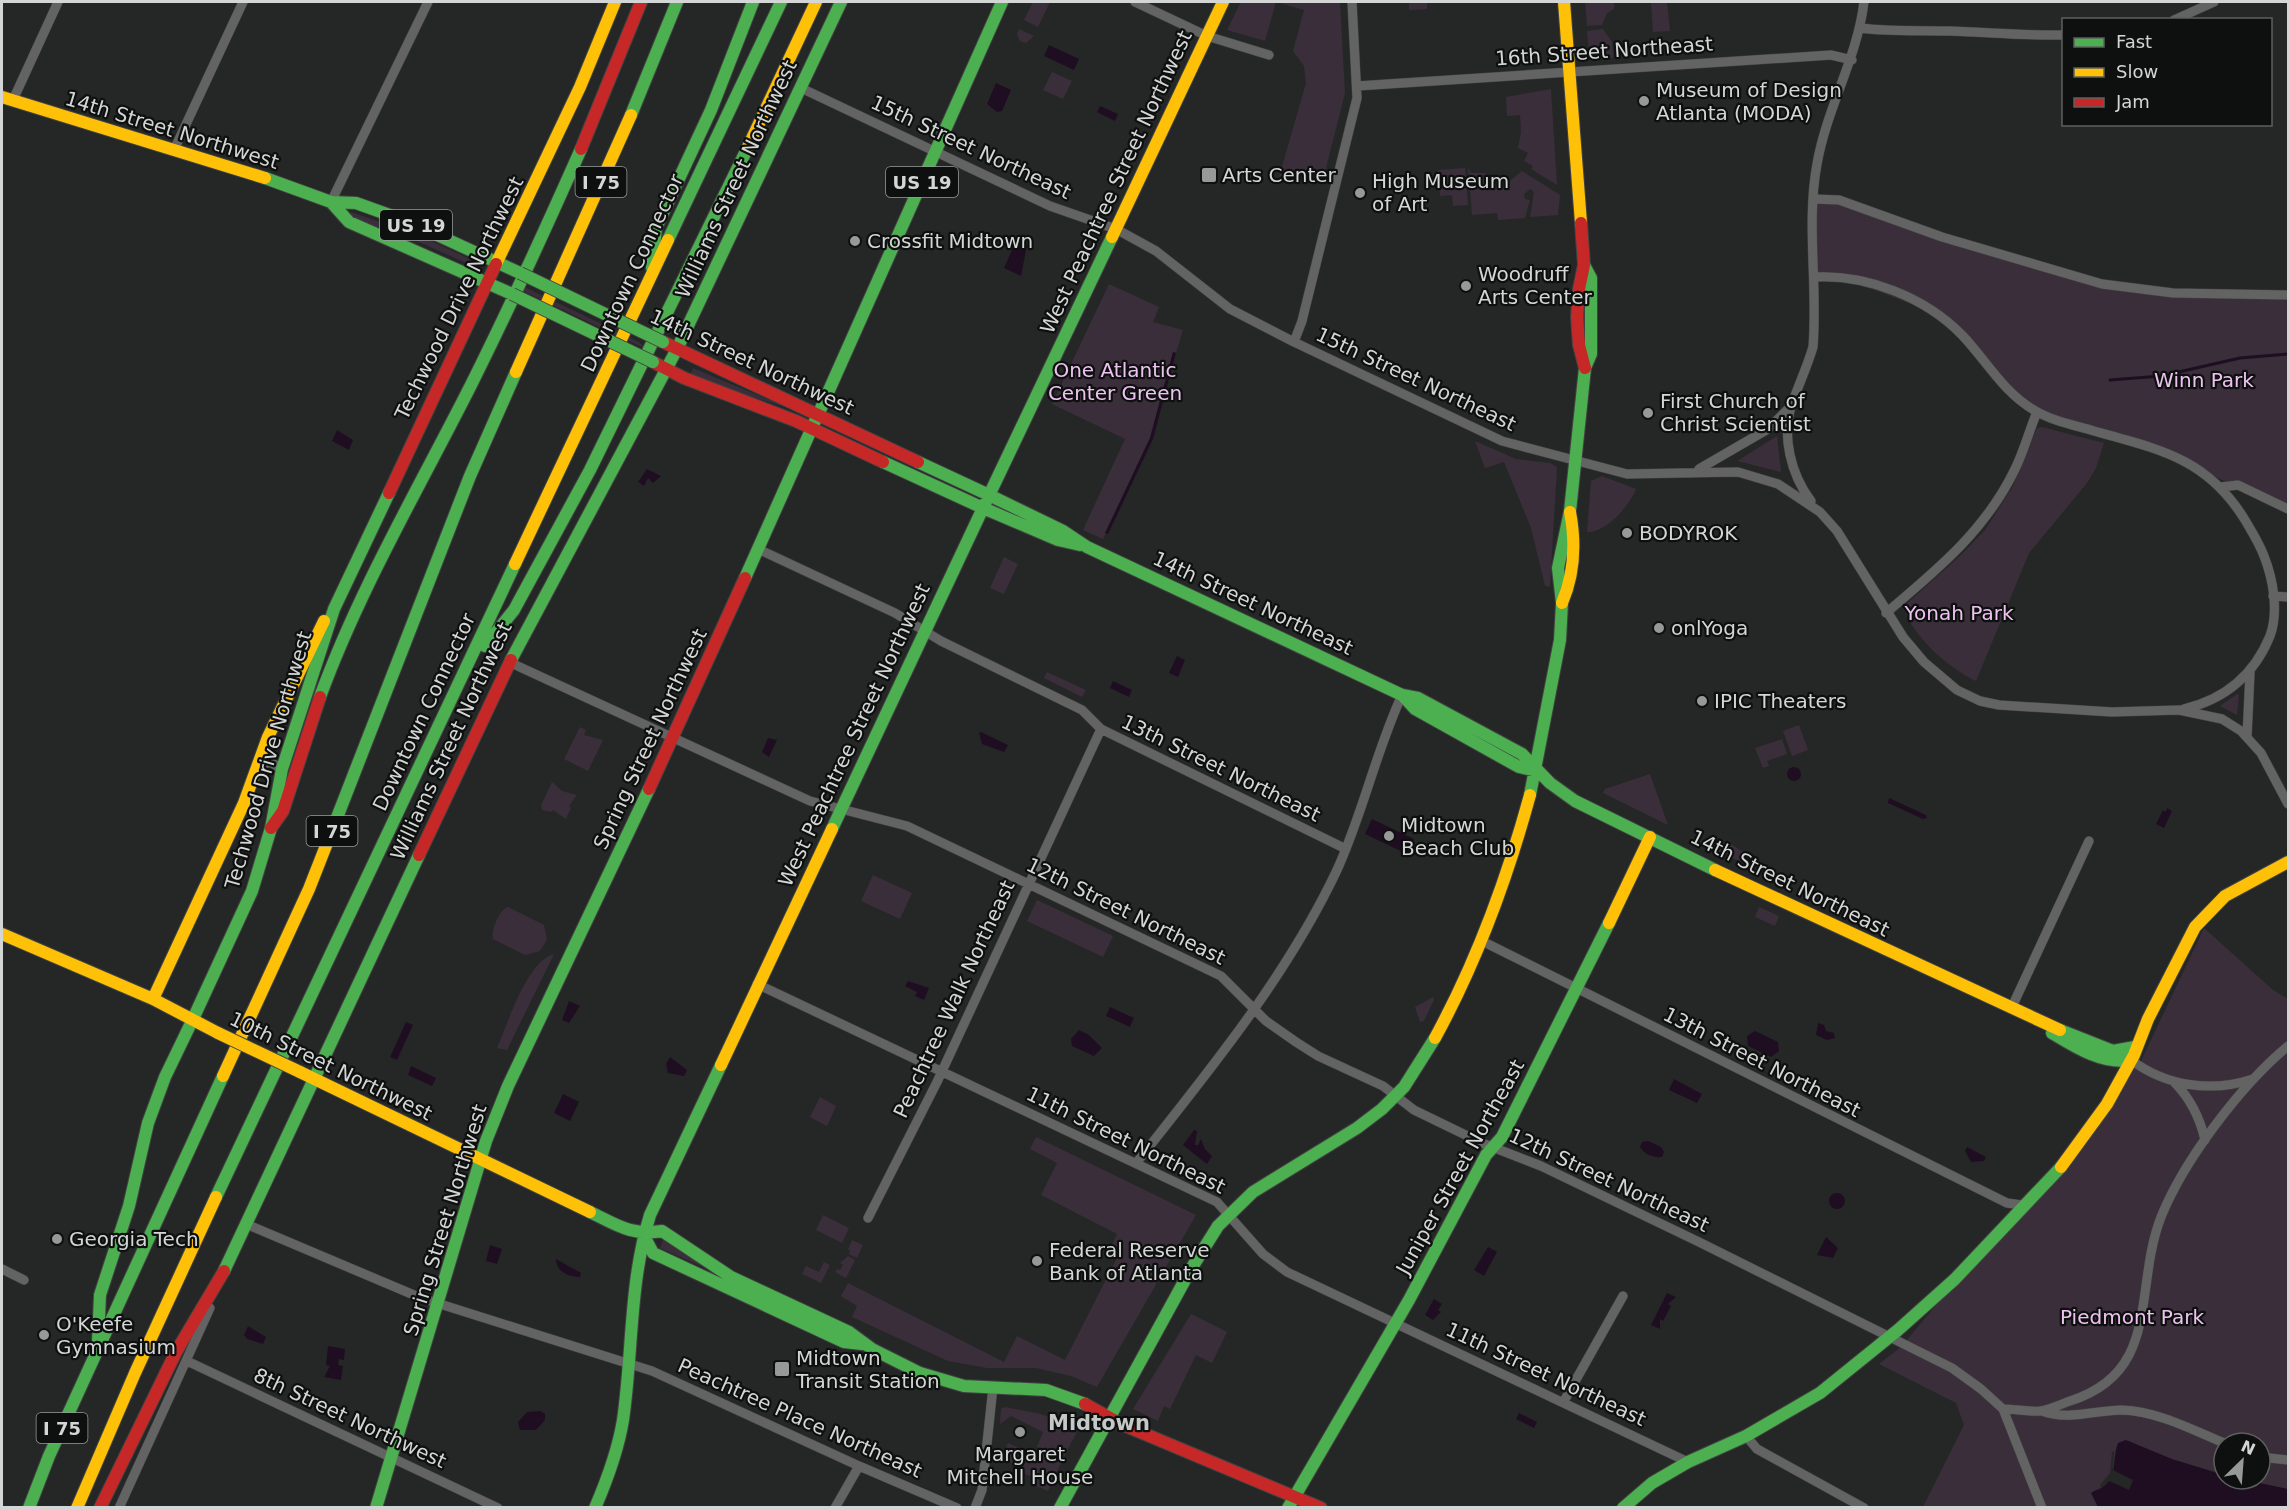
<svg xmlns="http://www.w3.org/2000/svg" width="2290" height="1509" viewBox="0 0 2290 1509" font-family="'DejaVu Sans',sans-serif">
  <rect width="100%" height="100%" fill="#252726"/>
  <path fill="#3a2e3a" fill-rule="evenodd" d="M1033 2H1050L1038 27 1024 20Z
    M1241 2H1340L1345 93 1325 172 1295 174 1293 181 1279 177 1306 83 1304 66 1293 51 1304 10 1276 2 1265 41 1227 30Z
    M1409 2H1427V9L1409 10Z
    M1585 2H1614V9L1607 13 1602 25 1587 26Z
    M1651 2H1667L1670 31 1653 32Z
    M1019 29 1034 36 1026 43 1020 41 1017 34Z
    M1603 29 1612 42 1613 58 1590 60 1587 31Z
    M1052 72 1072 81 1063 99 1043 90Z
    M1551 89 1557 185 1531 169 1533 166 1524 161 1528 153 1518 148 1521 132 1520 115 1507 116 1506 97Z
    M1468 167 1471 173H1485L1500 189 1522 171 1560 195 1558 215 1530 217 1534 192 1530 189 1524 194 1525 199 1530 200 1525 218 1498 220 1497 213 1472 215Z
    M1465 168 1468 205 1453 206 1452 195 1440 196 1438 170Z
    M1814 202H1838L2087 282 2288 298V508L2157 452 2035 411 1932 312 1872 289 1810 272Z
    M351 212 418 235 470 259 468 264 417 241 350 217Z
    M516 283 639 342 646 349 523 291Z
    M1109 284 1159 307 1153 322 1183 330 1176 353 1173 352 1150 438 1103 539 1083 530 1125 439 1052 404Z
    M693 368 791 409 718 386 690 375Z
    M2042 427 2104 443 2096 468 2087 483 2029 553 1976 681C1950 669 1910 635 1904 606L1961 555 1985 530 2013 486 2037 428Z
    M1777 436 1781 472 1737 461Z
    M1475 441 1516 459 1550 463 1557 467 1550 587 1545 586 1531 528 1504 462 1485 468Z
    M1602 476 1636 489C1629 507 1605 533 1587 532L1591 481Z
    M1004 557 1018 564 1004 594 990 588Z
    M1047 672 1086 690 1082 697 1044 678Z
    M2237 694 2239 695 2237 715 2220 706Z
    M1799 725 1808 750 1792 756 1783 731Z
    M580 727 586 730 584 735 603 740 588 771 564 759Z
    M1782 739 1787 754 1767 761 1769 766 1763 768 1755 748Z
    M1650 774 1668 825 1603 793 1605 789Z
    M552 782 562 791 577 795 569 806 571 808 566 819 553 810 551 812 542 810 541 805Z
    M1694 838 1708 843H1727L1724 854 1692 839Z
    M1729 843 1745 853 1743 863 1726 855Z
    M873 875 912 893 900 919 861 901Z
    M1037 900 1113 936 1103 957 1027 921Z
    M508 907 544 925 547 940 540 951 525 955 493 939C491 929 499 910 508 907Z
    M1759 907 1779 916 1775 926 1755 917Z
    M2204 928 2273 990 2288 999V1507H1923L1964 1425 1956 1403 1879 1364 1901 1347 2086 1126 2125 1060 2141 1061ZM2224 1443H2260V1479H2224Z
    M554 954 507 1050 497 1048C508 1023 527 961 554 954Z
    M1433 997 1434 1000 1424 1021 1420 1022 1415 1007Z
    M820 1097 836 1106 827 1126 810 1117Z
    M1036 1137 1196 1215 1097 1387 1071 1376 1036 1368H987L948 1361 852 1317 857 1306 841 1296 848 1283 1004 1362 1017 1336 1065 1360 1119 1254 1110 1249 1117 1234 1041 1195 1057 1163 1030 1149Z
    M823 1215 849 1228 842 1243 816 1230Z
    M663 1240 703 1266V1267L660 1248Z
    M852 1240 863 1245 857 1258 849 1254 850 1251 848 1249Z
    M848 1256 855 1260 846 1278 835 1272 837 1269 840 1270 843 1265 840 1263Z
    M824 1262 830 1265 821 1283 802 1274 806 1266 819 1272Z
    M1191 1314 1227 1332 1212 1363 1196 1355 1170 1409 1164 1406 1158 1421 1133 1409Z
    M1005 1407 1041 1414 1078 1429 1063 1459 1037 1447 1043 1432 1011 1416 1000 1424 1001 1409Z
    M1008 1443 1019 1448 1012 1463 1001 1458Z
    M1037 1450 1062 1461 1048 1491 1032 1484 1034 1478 1021 1472 1027 1457 1033 1458Z"/>
  <path fill="#1f0e21" d="M1049 45 1079 59 1074 70 1044 56Z
    M996 83 1011 90 1002 111 997 112 987 104Z
    M1100 106 1118 114 1115 121 1097 112Z
    M1016 241 1027 245 1021 276 1004 268Z
    M1173 352 1176 353 1153 439 1108 534 1105 533 1150 438Z
    M337 430 353 440 349 450 332 441Z
    M647 469 661 476 653 483 648 478 644 486 638 482Z
    M1177 656 1185 660 1178 677 1169 673Z
    M1113 681 1132 690 1129 697 1110 688Z
    M981 732 1008 745 1004 752 982 744 979 733Z
    M768 738 777 740 769 757 762 752Z
    M1787 774a7 7 0 1 1 14 0a7 7 0 1 1-14 0Z
    M1889 798 1926 815 1927 818 1923 819 1888 803Z
    M2167 808 2172 811 2164 828 2156 824 2163 810 2166 812Z
    M1372 819 1414 839 1407 854 1365 834Z
    M908 981 929 988 924 1000 915 996 917 992 905 986Z
    M569 1001 580 1006 569 1023 562 1020Z
    M1110 1007 1134 1018 1130 1027 1106 1016Z
    M406 1022 413 1025 397 1060 390 1057Z
    M1818 1023 1824 1025 1826 1031 1834 1033 1835 1038 1827 1040 1816 1035Z
    M1079 1030 1089 1035 1102 1048 1094 1056 1072 1046 1071 1039Z
    M1755 1031 1778 1042 1779 1051 1771 1057 1748 1046 1747 1036Z
    M670 1057 687 1070 684 1076 668 1073 666 1064Z
    M411 1066 436 1078 432 1086 408 1075Z
    M1674 1079 1702 1094 1697 1103 1669 1090Z
    M563 1094 579 1102 570 1121 554 1113Z
    M1194 1130 1197 1131 1195 1145H1198L1201 1139 1205 1149 1212 1156 1207 1164 1183 1145Z
    M1648 1141 1661 1147 1664 1152 1662 1157C1653 1158 1644 1154 1640 1147L1642 1142Z
    M1967 1147 1986 1157 1984 1161 1971 1162 1965 1151Z
    M1829 1201a8 8 0 1 1 16 0a8 8 0 1 1-16 0Z
    M1826 1237 1838 1248 1833 1258 1817 1255Z
    M490 1245 502 1249 497 1264 486 1261Z
    M1488 1247 1497 1252 1484 1276 1474 1270Z
    M556 1259 581 1273 580 1277C568 1277 556 1271 556 1259Z
    M1667 1293 1676 1297 1668 1304 1671 1306 1663 1321 1660 1319V1329L1651 1325Z
    M1434 1299 1442 1304 1438 1310 1441 1312 1433 1320 1425 1315Z
    M248 1326 266 1337 263 1344 247 1339 244 1335Z
    M328 1346 345 1349 344 1360 339 1359 338 1365 343 1366 341 1380 324 1377 330 1366 326 1365Z
    M541 1411 545 1414V1420L536 1430H520L518 1422 527 1412Z
    M1519 1413 1537 1422 1534 1428 1516 1419Z
    M2126 1440 2172 1459 2224 1475V1479H2241L2288 1489V1507H2098L2091 1493C2095 1490 2101 1489 2104 1486 2118 1474 2112 1457 2118 1443Z"/>
  <path fill="#252726" d="M2114 1451 2113 1470 2133 1480 2129 1490 2109 1481 2101 1488 2100 1485 2110 1473 2112 1452Z"/>
  <g fill="none" stroke-linecap="round" stroke-linejoin="round">
    <path stroke="#1f0e21" stroke-width="3" d="M2110 380 2161 376 2240 358 2288 354"/>
    <g stroke="#414342" stroke-width="10">
      <path id="street" d="M1135 2 1207 36 1269 55
        M2174 20 2214 2
        M1861 28C1890 32 1919 30 1948 31 1987 32 2025 36 2064 35
        M1357 86 1831 55 1852 60
        M801 88 1050 206 1116 229 1156 251 1230 309 1294 342 1502 441 1627 474 1738 472 1778 484 1820 512 1837 531 1903 637 1924 662 1957 690 1980 701 1999 705 2112 712 2179 710 2222 719 2241 731 2261 753 2288 804
        M13 100 58 2
        M174 150 243 2
        M1814 199 1839 200 1942 237 2102 284 2173 293 2288 295
        M331 202 428 2
        M1814 277C1866 274 1925 297 1962 335 1986 360 2003 392 2034 410 2052 421 2074 425 2094 431 2159 449 2207 458 2245 520 2252 532 2259 543 2264 556 2273 579 2279 611 2270 636 2254 675 2226 699 2184 709
        M1294 342 1302 321 1357 98 1352 2
        M1699 469 1768 429 1791 406
        M2221 487 2238 485 2288 509
        M1811 501C1791 475 1781 435 1792 404 1799 384 1807 367 1813 347 1818 286 1806 223 1817 164 1827 107 1857 59 1864 2
        M758 549 895 613 941 641 1082 710 1101 729 1346 849
        M2273 596 2288 597
        M1886 613C1937 570 1986 530 2015 469 2024 451 2029 431 2037 412
        M509 662 810 801 907 826 1221 976 1266 1021 1296 1042 1318 1056 1383 1086 1414 1110 1482 1143 1541 1166 1699 1242 1952 1368 1981 1389 2003 1409 2042 1508
        M2247 737 2250 673
        M258 767 270 762 282 769
        M1480 940 2007 1203 2022 1205 2029 1202
        M757 984 1217 1202 1263 1254 1287 1272 1688 1462
        M2011 1009 2089 841
        M2131 1060C2166 1086 2211 1093 2253 1079
        M2174 1082C2190 1098 2200 1118 2205 1140
        M1137 1162C1209 1071 1287 976 1337 870 1363 813 1376 751 1402 695
        M868 1218 937 1082 1101 729
        M246 1224 421 1298 652 1371 859 1466 957 1508
        M2 1269 24 1280
        M187 1361 498 1508
        M1564 1401 1623 1296
        M2003 1409C2015 1409 2028 1412 2040 1411 2049 1410 2061 1404 2070 1401 2162 1372 2133 1289 2161 1217 2184 1160 2241 1085 2288 1046
        M2042 1411C2068 1421 2096 1410 2122 1410 2157 1411 2193 1430 2224 1443
        M1746 1436 1757 1449 1864 1508
        M2260 1457 2288 1460
        M119 1508 210 1308
        M835 1508 859 1466
        M975 1508 982 1490 993 1387"/>
    </g>
    <g stroke="#414342" stroke-width="14">
      <path id="fast" d="M631 115 677 2
        M265 178 331 202 356 203 409 222 520 273
        M331 202 349 222 512 294
        M668 240 781 2
        M652 268 656 228 711 110 753 2
        M818 415 1002 2
        M883 462 983 508 1112 237
        M918 462 989 495
        M989 495 1063 531 1087 547 1402 695 1418 698 1522 754 1550 783 1575 801 1715 870
        M745 578 815 421
        M485 646 514 610 590 470 748 147
        M511 660 677 349 841 2
        M1402 695 1415 709 1519 767 1537 771
        M320 697C360 588 419 488 471 385 510 307 546 228 581 149
        M1530 795 1560 640 1562 603 1558 568 1570 511 1585 368 1591 354V278L1584 265
        M832 829 983 508 1058 540 1080 545
        M331 833 470 476 516 372
        M193 1019 252 891 271 828 282 769 334 609 389 493
        M2060 1030 2113 1051 2135 1047
        M2052 1033C2075 1047 2103 1065 2131 1060
        M216 1197 515 564
        M590 1212C617 1225 631 1236 662 1231L731 1277 849 1332 872 1349 920 1373 964 1386 1046 1390 1085 1404
        M643 1234 653 1253 844 1342 862 1344
        M224 1271 419 855
        M98 1341 100 1295 129 1206 148 1123 165 1077 193 1019
        M29 1508 49 1456 223 1076
        M376 1508 486 1141 508 1086 649 789
        M595 1508C607 1480 618 1451 623 1420 633 1351 629 1283 650 1215L721 1065
        M1060 1508 1191 1269 1218 1226 1253 1192 1357 1128 1382 1109 1404 1087 1435 1038
        M1288 1508 1409 1300 1486 1155 1502 1137 1609 923
        M1623 1508 1652 1483 1688 1462 1746 1436 1820 1393 1898 1330 1955 1279 2061 1167"/>
    </g>
    <g stroke="#414342" stroke-width="14">
      <path id="slow" d="M1564 2 1581 223
        M2 97 265 178
        M748 147 816 2
        M1112 237 1223 2
        M496 264 580 87 615 2
        M516 372 631 115
        M515 564 668 240
        M1562 603C1575 573 1576 544 1570 512
        M1715 870 2060 1030
        M1609 923 1650 837
        M2 934 153 999 218 1033
        M153 999 244 803 268 737 324 621
        M1435 1038C1477 961 1507 879 1530 795
        M721 1065 832 829
        M300 1072 590 1212
        M223 1076 309 889 331 833
        M2061 1167 2107 1104 2134 1055 2148 1019 2195 927 2225 896 2288 862
        M77 1508 135 1373 216 1197"/>
    </g>
    <g stroke="#414342" stroke-width="14">
      <path id="jam" d="M581 149 641 2
        M1581 223 1584 265 1579 289 1577 317 1579 345 1585 368
        M663 342 918 462
        M653 362 684 378 796 421 883 462
        M389 493 496 264
        M649 789 745 578
        M271 828 283 811 320 697
        M419 855 511 660
        M1085 1404 1121 1424 1321 1508
        M100 1508 176 1352 224 1271"/>
    </g>
    <use href="#street" stroke="#626362" stroke-width="9"/>
    <use href="#fast" stroke="#4caf50" stroke-width="12"/>
    <use href="#slow" stroke="#ffc107" stroke-width="12"/>
    <use href="#jam" stroke="#c62828" stroke-width="12"/>
    <g stroke="#414342" stroke-width="14" stroke-linecap="butt">
      <path id="fast-bridge" d="M520 273 663 342
        M512 294 653 362"/>
    </g>
    <g stroke="#414342" stroke-width="14" stroke-linecap="butt">
      <path id="slow-bridge" d="M218 1033 300 1072"/>
    </g>
    <use href="#fast-bridge" stroke="#4caf50" stroke-width="12"/>
    <use href="#slow-bridge" stroke="#ffc107" stroke-width="12"/>
  </g>
  <g fill="#979998" stroke="#0e100f" stroke-width="2">
    <circle cx="1644" cy="101" r="6"/>
    <rect x="1201" y="167" width="16" height="16" rx="3"/>
    <circle cx="1360" cy="193" r="6"/>
    <circle cx="855" cy="241" r="6"/>
    <circle cx="1466" cy="286" r="6"/>
    <circle cx="1648" cy="413" r="6"/>
    <circle cx="1627" cy="533" r="6"/>
    <circle cx="1659" cy="628" r="6"/>
    <circle cx="1702" cy="701" r="6"/>
    <circle cx="1389" cy="836" r="6"/>
    <circle cx="57" cy="1239" r="6"/>
    <circle cx="1037" cy="1261" r="6"/>
    <circle cx="44" cy="1335" r="6"/>
    <rect x="774" y="1361" width="16" height="16" rx="3"/>
    <circle cx="1020" cy="1432" r="6"/>
  </g>
  <g text-anchor="middle" dominant-baseline="central" stroke-width="4.5" stroke-linejoin="round" paint-order="stroke">
    <g fill="#0e100f" stroke="#999b9a" stroke-width="1.5">
      <rect x="575.5" y="167" width="51" height="30" rx="4.5"/>
      <rect x="886" y="167" width="72" height="30" rx="4.5"/>
      <rect x="380" y="210" width="72" height="30" rx="4.5"/>
      <rect x="306.5" y="816" width="51" height="30" rx="4.5"/>
      <rect x="36.5" y="1413" width="51" height="30" rx="4.5"/>
    </g>
    <g font-size="18" font-weight="bold" fill="#d4d6d5">
      <text x="601" y="182">I 75</text>
      <text x="922" y="182">US 19</text>
      <text x="416" y="225">US 19</text>
      <text x="332" y="831">I 75</text>
      <text x="62" y="1428">I 75</text>
    </g>
    <g font-size="20" fill="#d4d6d5" stroke="#0e100f">
      <text transform="translate(1604 51) rotate(-4)">16th Street Northeast</text>
      <text transform="translate(172 130) rotate(17)">14th Street Northwest</text>
      <text transform="translate(971 147) rotate(25)">15th Street Northeast</text>
      <text transform="translate(736 179) rotate(-65)">Williams Street Northwest</text>
      <text transform="translate(1116 182) rotate(-65)">West Peachtree Street Northwest</text>
      <text transform="translate(632 273) rotate(-65)">Downtown Connector</text>
      <text transform="translate(459 298) rotate(-64)">Techwood Drive Northwest</text>
      <text transform="translate(752 362) rotate(25)">14th Street Northwest</text>
      <text transform="translate(1416 379) rotate(25)">15th Street Northeast</text>
      <text transform="translate(1253 603) rotate(25)">14th Street Northeast</text>
      <text transform="translate(424 712) rotate(-65)">Downtown Connector</text>
      <text transform="translate(854 735) rotate(-65)">West Peachtree Street Northwest</text>
      <text transform="translate(650 739) rotate(-65)">Spring Street Northwest</text>
      <text transform="translate(451 741) rotate(-65)">Williams Street Northwest</text>
      <text transform="translate(268 760) rotate(-74)">Techwood Drive Northwest</text>
      <text transform="translate(1221 768) rotate(26)">13th Street Northeast</text>
      <text transform="translate(1790 883) rotate(26)">14th Street Northeast</text>
      <text transform="translate(1126 911) rotate(26)">12th Street Northeast</text>
      <text transform="translate(954 999) rotate(-65)">Peachtree Walk Northeast</text>
      <text transform="translate(1762 1062) rotate(27)">13th Street Northeast</text>
      <text transform="translate(331 1066) rotate(26)">10th Street Northwest</text>
      <text transform="translate(1126 1140) rotate(26)">11th Street Northeast</text>
      <text transform="translate(1460 1167) rotate(-61)">Juniper Street Northeast</text>
      <text transform="translate(1609 1180) rotate(25)">12th Street Northeast</text>
      <text transform="translate(445 1220) rotate(-73)">Spring Street Northwest</text>
      <text transform="translate(1546 1374) rotate(25)">11th Street Northeast</text>
      <text transform="translate(350 1418) rotate(25)">8th Street Northwest</text>
      <text transform="translate(800 1418) rotate(24)">Peachtree Place Northeast</text>
    </g>
    <g font-size="20" fill="#d4d6d5" stroke="#0e100f" text-anchor="start">
      <text x="1656" y="90">Museum of Design<tspan x="1656" dy="23">Atlanta (MODA)</tspan></text>
      <text x="1222" y="175">Arts Center</text>
      <text x="1372" y="181">High Museum<tspan x="1372" dy="23">of Art</tspan></text>
      <text x="867" y="241">Crossfit Midtown</text>
      <text x="1478" y="274">Woodruff<tspan x="1478" dy="23">Arts Center</tspan></text>
      <text x="1660" y="401">First Church of<tspan x="1660" dy="23">Christ Scientist</tspan></text>
      <text x="1639" y="533">BODYROK</text>
      <text x="1671" y="628">onlYoga</text>
      <text x="1714" y="701">IPIC Theaters</text>
      <text x="1401" y="825">Midtown<tspan x="1401" dy="23">Beach Club</tspan></text>
      <text x="69" y="1239">Georgia Tech</text>
      <text x="1049" y="1250">Federal Reserve<tspan x="1049" dy="23">Bank of Atlanta</tspan></text>
      <text x="56" y="1324">O'Keefe<tspan x="56" dy="23">Gymnasium</tspan></text>
      <text x="796" y="1358">Midtown<tspan x="796" dy="23">Transit Station</tspan></text>
      <text x="1020" y="1454" text-anchor="middle">Margaret<tspan x="1020" dy="23">Mitchell House</tspan></text>
    </g>
    <g font-size="20" fill="#eec2f0" stroke="#0e100f">
      <text x="1115" y="370">One Atlantic<tspan x="1115" dy="23">Center Green</tspan></text>
      <text x="2204" y="380">Winn Park</text>
      <text x="1959" y="613">Yonah Park</text>
      <text x="2132" y="1317">Piedmont Park</text>
    </g>
    <g font-size="21" font-weight="bold" fill="#c4c9c7" stroke="#0e100f">
      <text x="1099" y="1423">Midtown</text>
    </g>
  </g>
  <rect width="2290" height="1509" fill="none" stroke="#d4d6d5" stroke-width="6"/>
  <rect x="2062" y="18" width="210" height="108" fill="#0e100f" stroke="#5d5f5e" stroke-width="1.5"/>
  <rect x="2074" y="38" width="30" height="9" fill="#4caf50" stroke="#5d5f5e" stroke-width="1.5"/>
  <text x="2116" y="48" font-size="18" fill="#d4d6d5">Fast</text>
  <rect x="2074" y="68" width="30" height="9" fill="#ffc107" stroke="#5d5f5e" stroke-width="1.5"/>
  <text x="2116" y="78" font-size="18" fill="#d4d6d5">Slow</text>
  <rect x="2074" y="98" width="30" height="9" fill="#c62828" stroke="#5d5f5e" stroke-width="1.5"/>
  <text x="2116" y="108" font-size="18" fill="#d4d6d5">Jam</text>
  <g transform="translate(2242 1461) rotate(25)"><circle r="28" fill="#0e100f" stroke="#5d5f5e" stroke-width="1.5"/>
  <path d="M0-4.5L10 22L0 15L-10 22Z" fill="#979998"/>
  <text y="-9" font-size="16" font-weight="bold" text-anchor="middle" fill="#d4d6d5">N</text>
  </g>
</svg>
